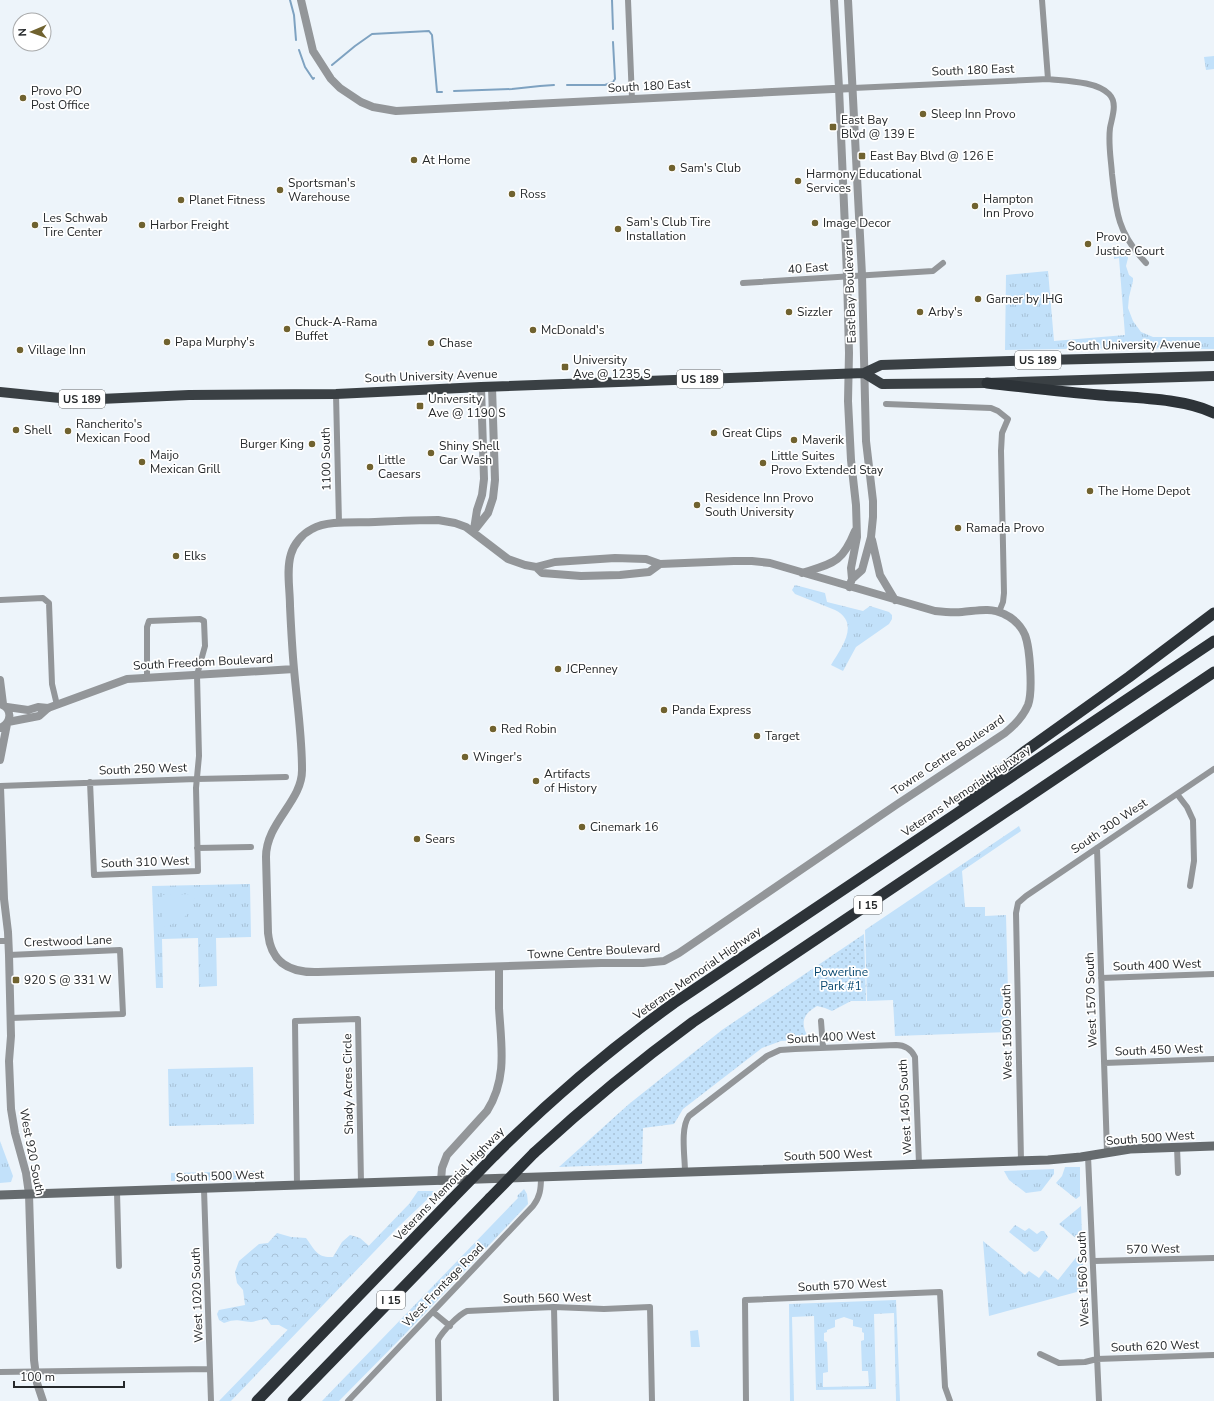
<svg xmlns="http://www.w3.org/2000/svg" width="1214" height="1401" viewBox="0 0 1214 1401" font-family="'Nunito Sans',sans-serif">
  <defs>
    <pattern id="grass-tufts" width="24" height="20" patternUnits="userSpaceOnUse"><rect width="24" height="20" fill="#c2e1fa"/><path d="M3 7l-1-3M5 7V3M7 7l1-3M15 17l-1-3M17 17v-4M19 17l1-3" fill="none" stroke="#a7c1d6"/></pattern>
    <pattern id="forest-crowns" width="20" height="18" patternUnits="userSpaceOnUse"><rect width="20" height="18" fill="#c2e1fa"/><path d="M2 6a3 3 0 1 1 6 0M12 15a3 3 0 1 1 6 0" fill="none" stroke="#a7c1d6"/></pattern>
    <pattern id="park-dots" width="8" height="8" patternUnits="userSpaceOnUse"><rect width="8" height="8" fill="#c2e1fa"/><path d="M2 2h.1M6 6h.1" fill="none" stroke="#a7c1d6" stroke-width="1.8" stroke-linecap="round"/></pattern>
  </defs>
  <rect width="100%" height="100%" fill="#edf4fa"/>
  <path fill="url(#grass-tufts)" fill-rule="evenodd" d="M1214 56V69L1206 70 1204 57Z
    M1121 250 1127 252 1128 258 1126 266 1129 275 1133 278V281L1129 297 1128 308 1133 321 1141 332 1153 337H1214V349L1123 348 1005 350 1006 275 1048 271 1054 341 1125 335 1119 258 1114 259V256Z
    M795 585 825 593 827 602 863 611 870 606 889 612 892 615V619L889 624 856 647 843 671 831 665C841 648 861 623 835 610L795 594 792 590Z
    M1019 826 1021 831 962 871 965 907H985V916L1006 915 1009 1032 895 1036 893 1000 867 1001 865 930Z
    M250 884 251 937 216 938 217 986 199 987 198 938 162 939 163 988H156L152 886Z
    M253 1067 254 1124 169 1126 168 1069Z
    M0 1141 13 1176 11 1182 0 1183Z
    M1065 1167H1080V1196L1076 1199 1056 1183 1062 1176Z
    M1054 1169V1174L1041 1191 1026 1193 1009 1180 1004 1171Z
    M255 1171V1179L171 1181V1173Z
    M524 1189 527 1194 528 1204 407 1332 339 1401H322L518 1198 517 1196Z
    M418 1191H436L396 1229 231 1401H219L409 1204Z
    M1081 1206 1082 1237 1078 1240 1059 1224Z
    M1015 1225 1025 1231 1029 1228 1037 1234 1041 1231H1044L1048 1237 1038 1251 1034 1252 1009 1232Z
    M983 1241 1025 1275 1029 1271 1039 1278 1045 1270 1058 1280 1082 1250 1084 1290 989 1316Z
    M896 1300 900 1401H896L894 1313 874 1314 876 1389 816 1390 814 1316 792 1317 794 1401H790L789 1304ZM844 1317 853 1320V1326L862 1328V1332L864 1333V1340L861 1341 862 1371H868L869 1386 823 1387V1373L828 1372 827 1342 824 1341V1333L827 1332V1330L835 1327V1320Z"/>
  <path fill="url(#forest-crowns)" d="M277 1233 291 1237 306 1238C315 1250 317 1258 333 1257L342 1242 350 1235 360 1238 369 1246 288 1330 279 1325H271L267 1319C260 1319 255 1322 251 1322 239 1321 237 1318 224 1323L219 1320 217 1314 219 1310 245 1305 243 1290 237 1283 235 1272 239 1261 259 1244 268 1243Z"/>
  <path fill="url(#park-dots)" d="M864 934 866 1001H851L832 1011 825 1008 817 1006C802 1015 800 1023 809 1039L781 1041 762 1048 683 1109 674 1124 643 1128 642 1164 559 1167 629 1104 722 1030Z"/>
  <path fill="#c2e1fa" d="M195 894C193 914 181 923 162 927V895Z
    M698 1330 700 1347H691L690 1331Z"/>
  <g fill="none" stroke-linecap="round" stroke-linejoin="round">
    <path stroke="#7ea2c1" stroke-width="2" d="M290 0 294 15 296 40
      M612 0 613 29
      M299 50 305 67 313 79 314 78
      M332 65 355 46 372 34 429 31 432 35 437 92H442
      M567 85H605L613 82 615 79 613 42
      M454 91 512 89 540 86 554 85"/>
    <path stroke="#939699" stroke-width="6" d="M628 0 632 99
      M1042 0 1048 79
      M853 88 1048 79C1065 81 1096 81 1109 94 1118 103 1112 117 1110 128 1108 144 1111 159 1112 174 1114 190 1115 207 1120 222 1125 238 1135 251 1146 263
      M743 283 933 271 943 263
      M336 394 339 523
      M886 404 991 408 998 411 1008 419 1002 433 1001 451 1004 593 1003 602 999 612
      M0 600 43 598 49 603 52 684 57 705
      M90 782 94 875 198 871 196 788 199 756 197 675 205 646 204 621 200 619 149 621 147 627V677
      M0 786 196 779 286 777
      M1177 794 1187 807 1193 820 1194 861 1190 886
      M197 848 251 847
      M1097 848 1107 1152
      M0 941H9
      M9 955 120 950 123 1014 11 1018
      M1101 978 1214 974
      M821 1021 823 1048
      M1104 1063 1214 1059
      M1177 1147 1178 1173
      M1088 1156 1099 1401
      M1021 1161 1016 913 1018 903 1026 896 1214 769
      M685 1172C685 1157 680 1128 689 1116L767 1056 780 1050 795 1049 896 1045C905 1045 911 1049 915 1057L919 1164
      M297 1186 295 1021 358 1019 361 1183
      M204 1189 211 1401
      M117 1192 119 1266
      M1094 1261 1214 1258
      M554 1307 556 1401
      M433 1312 450 1326
      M1040 1354 1059 1363 1085 1362 1097 1359 1214 1355
      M0 1372 210 1369
      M348 1401 533 1206C540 1197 541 1189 541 1177
      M439 1401 438 1340C442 1332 458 1315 467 1311L554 1307 604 1309 650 1307 652 1401
      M746 1401 745 1300 940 1292 945 1387 950 1401"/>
    <path stroke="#939699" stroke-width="8" d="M301 0 313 51 331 79 340 88 361 102 373 107 396 111 853 88
      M834 0 839 88 847 275 849 353 848 401 851 460 856 505 857 537 851 568 852 579 849 587
      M848 0 862 275 866 441 873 501V517L871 537 862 570 852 579
      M438 520 455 523 466 527 508 559 525 565 536 567 542 573 581 576 620 575 649 572 660 564 734 561H752L770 563 935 611C944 612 953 613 962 612 976 611 990 607 1004 614 1013 618 1021 626 1025 635 1030 648 1033 692 1028 705 1023 717 1015 725 1005 733L896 805 679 953 664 961 643 963H601L318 972C290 973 271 963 268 933L266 857C266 822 303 801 302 769 302 736 297 703 294 669 292 648 291 627 290 606 290 589 286 570 291 554 294 544 302 534 312 529 328 520 356 523 375 522 396 521 417 520 438 520Z
      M474 529 477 510 482 495 484 479 481 387
      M473 532 488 513 493 498 495 480 492 387
      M872 540 880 575 895 600
      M536 567 555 562 615 558 646 559 660 564
      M802 573C834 563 842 563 855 531
      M0 680 3 704
      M0 704C13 708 12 723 0 728
      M7 707 28 710 38 707 48 708
      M8 722 39 716 48 708 127 679 294 669
      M0 760 7 724
      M0 787 4 899 8 932 9 955 11 1036 9 1061 11 1109 15 1133 26 1173 29 1194 34 1360 37 1383 43 1401
      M441 1181 442 1168 447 1155 487 1111C508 1078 501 1044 499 1008 499 994 499 981 499 967"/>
    <path stroke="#666b6e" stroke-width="9" d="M0 1195 1048 1160 1081 1157 1130 1149 1214 1146"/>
    <path stroke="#3a4044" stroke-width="10" d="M864 373 882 384 987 383 1214 376
      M0 392 70 399H100L189 395 336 394 481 387 864 373 881 365 1044 360 1214 356"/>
    <path stroke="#2d3338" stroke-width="11" d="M987 383C1024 387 1062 392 1100 395 1134 398 1183 398 1214 413
      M963 801 1024 752 1129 677 1214 613
      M534 1153C585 1106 637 1063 693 1022L1214 672
      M495 1155C551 1099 610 1049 674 1003L1214 641
      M257 1401 451 1200
      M293 1401 490 1198"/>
    <path stroke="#2d3338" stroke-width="11" d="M490 1198 534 1153
      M451 1200 495 1155"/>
  </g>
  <g fill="#70622f" stroke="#fff" stroke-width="1.5">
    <circle cx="23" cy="98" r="4"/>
    <circle cx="923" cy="114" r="4"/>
    <rect x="829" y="123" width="8" height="8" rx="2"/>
    <rect x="858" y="152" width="8" height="8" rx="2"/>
    <circle cx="414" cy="160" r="4"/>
    <circle cx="672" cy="168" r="4"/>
    <circle cx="798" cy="181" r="4"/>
    <circle cx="280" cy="190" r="4"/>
    <circle cx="512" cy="194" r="4"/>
    <circle cx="181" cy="200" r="4"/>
    <circle cx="975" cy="206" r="4"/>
    <circle cx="815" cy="223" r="4"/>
    <circle cx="35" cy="225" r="4"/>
    <circle cx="142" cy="225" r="4"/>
    <circle cx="618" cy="229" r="4"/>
    <circle cx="1088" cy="244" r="4"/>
    <circle cx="978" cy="299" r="4"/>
    <circle cx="789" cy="312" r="4"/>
    <circle cx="920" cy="312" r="4"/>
    <circle cx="287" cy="329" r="4"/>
    <circle cx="533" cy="330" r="4"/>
    <circle cx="167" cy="342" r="4"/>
    <circle cx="431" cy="343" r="4"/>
    <circle cx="20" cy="350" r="4"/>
    <rect x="561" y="363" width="8" height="8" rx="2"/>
    <rect x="416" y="402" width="8" height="8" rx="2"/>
    <circle cx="16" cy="430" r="4"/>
    <circle cx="68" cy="431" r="4"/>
    <circle cx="714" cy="433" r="4"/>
    <circle cx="794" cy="440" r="4"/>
    <circle cx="312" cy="444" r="4"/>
    <circle cx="431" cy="453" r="4"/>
    <circle cx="142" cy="462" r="4"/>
    <circle cx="763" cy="463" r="4"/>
    <circle cx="370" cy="467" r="4"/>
    <circle cx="1090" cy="491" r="4"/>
    <circle cx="697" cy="505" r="4"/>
    <circle cx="958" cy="528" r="4"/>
    <circle cx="176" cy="556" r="4"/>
    <circle cx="558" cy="669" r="4"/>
    <circle cx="664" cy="710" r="4"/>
    <circle cx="493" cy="729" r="4"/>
    <circle cx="757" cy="736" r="4"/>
    <circle cx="465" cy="757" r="4"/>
    <circle cx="536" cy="781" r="4"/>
    <circle cx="582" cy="827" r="4"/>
    <circle cx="417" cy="839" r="4"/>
    <rect x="12" y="976" width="8" height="8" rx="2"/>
  </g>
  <g text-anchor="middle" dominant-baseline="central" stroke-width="3.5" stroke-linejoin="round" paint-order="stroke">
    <g fill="#fff" stroke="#66686a" stroke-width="1">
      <rect x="1015" y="351" width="46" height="18" rx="3"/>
      <rect x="677" y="370" width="46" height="18" rx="3"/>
      <rect x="59" y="390" width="46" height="18" rx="3"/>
      <rect x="854" y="896" width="28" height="18" rx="3"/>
      <rect x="377" y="1291" width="28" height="18" rx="3"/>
    </g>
    <g font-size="11" font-weight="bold" fill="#25282a">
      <text x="1038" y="360">US 189</text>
      <text x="700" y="379">US 189</text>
      <text x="82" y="399">US 189</text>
      <text x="868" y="905">I 15</text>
      <text x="391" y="1300">I 15</text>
    </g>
    <g font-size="12" fill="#25282a" stroke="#fff">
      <text transform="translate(973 70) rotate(-2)">South 180 East</text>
      <text transform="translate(649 86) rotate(-3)">South 180 East</text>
      <text transform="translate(808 268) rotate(-4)">40 East</text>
      <text transform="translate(850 291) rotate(-92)">East Bay Boulevard</text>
      <text transform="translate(1134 345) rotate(-1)">South University Avenue</text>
      <text transform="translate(431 376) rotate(-2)">South University Avenue</text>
      <text transform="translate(326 459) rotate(-91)">1100 South</text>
      <text transform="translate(203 662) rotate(-3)">South Freedom Boulevard</text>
      <text transform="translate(948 755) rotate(-34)">Towne Centre Boulevard</text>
      <text transform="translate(143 769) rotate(-2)">South 250 West</text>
      <text transform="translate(966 791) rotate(-34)">Veterans Memorial Highway</text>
      <text transform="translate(1109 826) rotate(-34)">South 300 West</text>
      <text transform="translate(145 862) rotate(-2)">South 310 West</text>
      <text transform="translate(68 941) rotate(-2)">Crestwood Lane</text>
      <text transform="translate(594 951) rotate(-3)">Towne Centre Boulevard</text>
      <text transform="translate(1157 965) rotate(-2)">South 400 West</text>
      <text transform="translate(697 973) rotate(-35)">Veterans Memorial Highway</text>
      <text transform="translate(1091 1000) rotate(-92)">West 1570 South</text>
      <text transform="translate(1007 1032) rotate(-91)">West 1500 South</text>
      <text transform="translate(831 1037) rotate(-3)">South 400 West</text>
      <text transform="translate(1159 1050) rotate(-2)">South 450 West</text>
      <text transform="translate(348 1084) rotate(-91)">Shady Acres Circle</text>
      <text transform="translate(905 1107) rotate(-93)">West 1450 South</text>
      <text transform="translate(1150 1138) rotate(-4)">South 500 West</text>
      <text transform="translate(32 1152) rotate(79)">West 920 South</text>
      <text transform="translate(828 1155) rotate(-2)">South 500 West</text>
      <text transform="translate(220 1176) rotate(-2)">South 500 West</text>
      <text transform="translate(449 1184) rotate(-46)">Veterans Memorial Highway</text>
      <text transform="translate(1153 1249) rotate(-1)">570 West</text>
      <text transform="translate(1083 1279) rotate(-92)">West 1560 South</text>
      <text transform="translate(443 1285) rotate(-46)">West Frontage Road</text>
      <text transform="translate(842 1285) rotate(-3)">South 570 West</text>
      <text transform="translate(197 1295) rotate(-92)">West 1020 South</text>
      <text transform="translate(547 1298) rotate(-1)">South 560 West</text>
      <text transform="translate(1155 1346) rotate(-2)">South 620 West</text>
    </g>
    <g font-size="12" fill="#25282a" stroke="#fff" text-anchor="start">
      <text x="31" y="91">Provo PO<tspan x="31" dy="14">Post Office</tspan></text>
      <text x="931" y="114">Sleep Inn Provo</text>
      <text x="841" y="120">East Bay<tspan x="841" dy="14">Blvd @ 139 E</tspan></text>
      <text x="870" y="156">East Bay Blvd @ 126 E</text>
      <text x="422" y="160">At Home</text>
      <text x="680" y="168">Sam's Club</text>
      <text x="806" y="174">Harmony Educational<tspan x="806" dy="14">Services</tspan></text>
      <text x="288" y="183">Sportsman's<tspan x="288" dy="14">Warehouse</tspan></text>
      <text x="520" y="194">Ross</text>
      <text x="983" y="199">Hampton<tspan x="983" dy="14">Inn Provo</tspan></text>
      <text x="189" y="200">Planet Fitness</text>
      <text x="43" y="218">Les Schwab<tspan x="43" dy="14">Tire Center</tspan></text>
      <text x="626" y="222">Sam's Club Tire<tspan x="626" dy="14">Installation</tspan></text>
      <text x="823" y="223">Image Decor</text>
      <text x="150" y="225">Harbor Freight</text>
      <text x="1096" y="237">Provo<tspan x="1096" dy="14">Justice Court</tspan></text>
      <text x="986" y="299">Garner by IHG</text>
      <text x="797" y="312">Sizzler</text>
      <text x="928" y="312">Arby's</text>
      <text x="295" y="322">Chuck-A-Rama<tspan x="295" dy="14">Buffet</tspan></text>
      <text x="541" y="330">McDonald's</text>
      <text x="175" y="342">Papa Murphy's</text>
      <text x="439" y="343">Chase</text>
      <text x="28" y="350">Village Inn</text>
      <text x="573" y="360">University<tspan x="573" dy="14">Ave @ 1235 S</tspan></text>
      <text x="428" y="399">University<tspan x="428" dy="14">Ave @ 1190 S</tspan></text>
      <text x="76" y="424">Rancherito's<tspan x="76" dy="14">Mexican Food</tspan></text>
      <text x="24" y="430">Shell</text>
      <text x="722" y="433">Great Clips</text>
      <text x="802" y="440">Maverik</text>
      <text x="304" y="444" text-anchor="end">Burger King</text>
      <text x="439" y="446">Shiny Shell<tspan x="439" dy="14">Car Wash</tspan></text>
      <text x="150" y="455">Maijo<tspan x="150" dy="14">Mexican Grill</tspan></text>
      <text x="771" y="456">Little Suites<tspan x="771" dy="14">Provo Extended Stay</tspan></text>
      <text x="378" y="460">Little<tspan x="378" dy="14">Caesars</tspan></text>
      <text x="1098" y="491">The Home Depot</text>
      <text x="705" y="498">Residence Inn Provo<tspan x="705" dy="14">South University</tspan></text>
      <text x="966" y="528">Ramada Provo</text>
      <text x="184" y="556">Elks</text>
      <text x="566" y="669">JCPenney</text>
      <text x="672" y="710">Panda Express</text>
      <text x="501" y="729">Red Robin</text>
      <text x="765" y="736">Target</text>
      <text x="473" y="757">Winger's</text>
      <text x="544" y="774">Artifacts<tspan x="544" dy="14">of History</tspan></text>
      <text x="590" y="827">Cinemark 16</text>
      <text x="425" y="839">Sears</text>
      <text x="24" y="980">920 S @ 331 W</text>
    </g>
    <g font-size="12" fill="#07476f" stroke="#fff">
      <text x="841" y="972">Powerline<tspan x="841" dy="14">Park #1</tspan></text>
    </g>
  </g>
  <g transform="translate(32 32) rotate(268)"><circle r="19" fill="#ffffff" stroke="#a8a9aa"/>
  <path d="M0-3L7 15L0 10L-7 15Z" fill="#70622f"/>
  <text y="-6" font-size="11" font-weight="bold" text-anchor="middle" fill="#25282a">N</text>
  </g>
  <path d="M14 1381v6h110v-6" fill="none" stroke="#25282a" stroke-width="2"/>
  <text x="20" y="1381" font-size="12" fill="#25282a" stroke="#ffffff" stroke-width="3" paint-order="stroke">100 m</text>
</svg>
